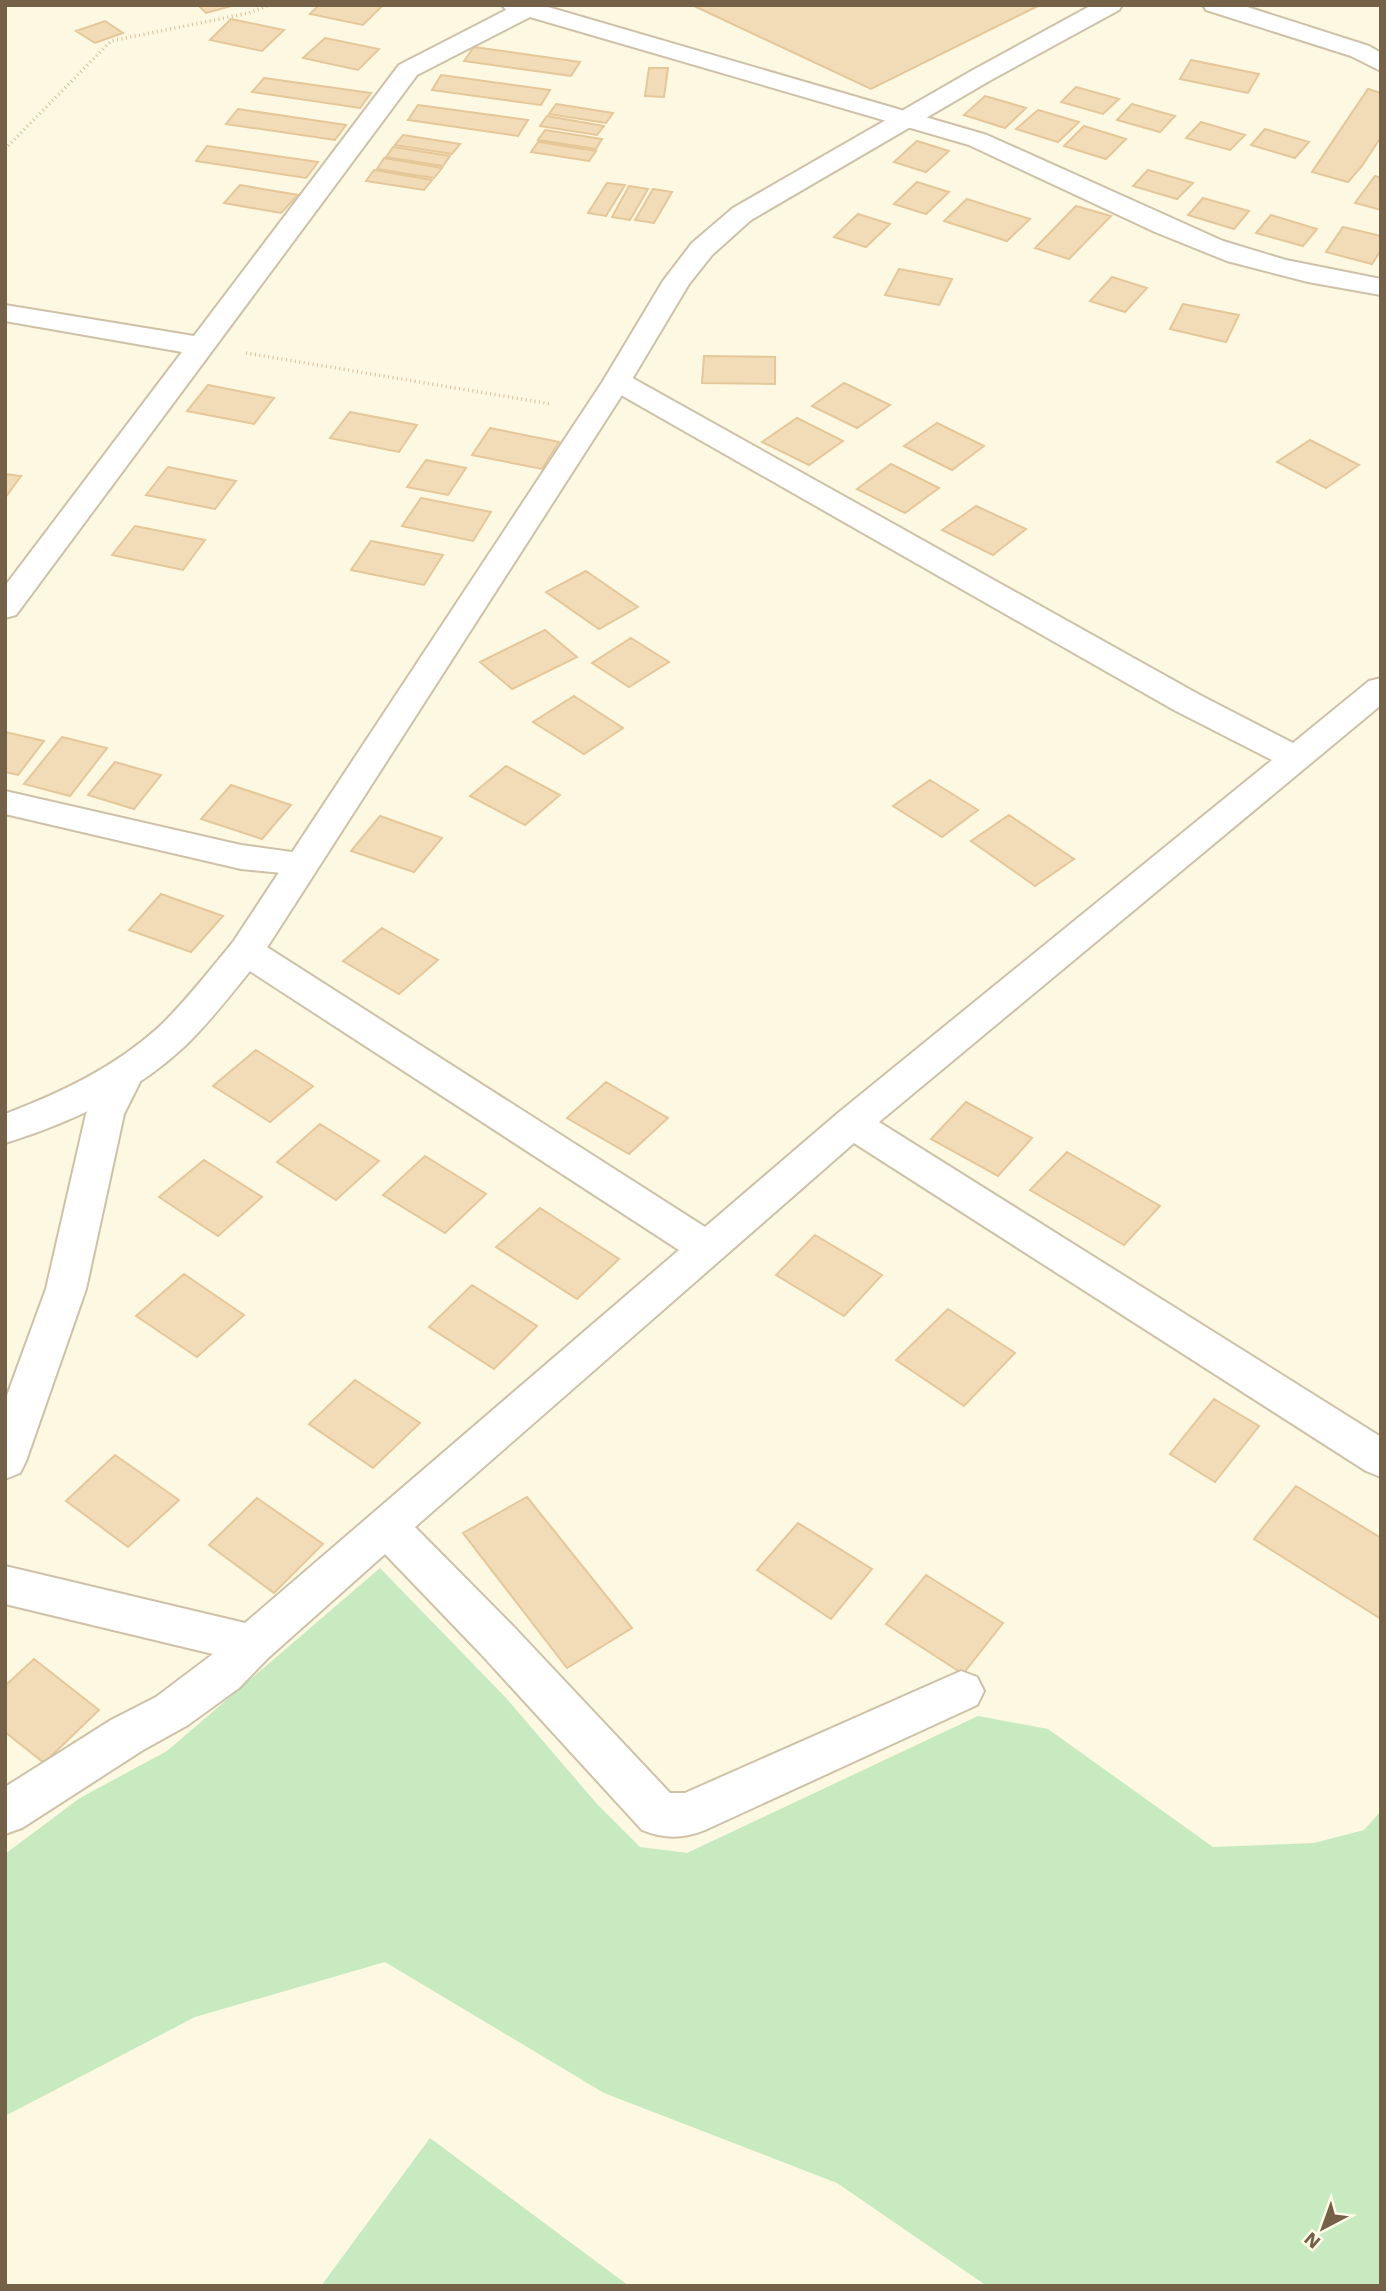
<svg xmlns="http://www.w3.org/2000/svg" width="1386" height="2291" viewBox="0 0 1386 2291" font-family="'Work Sans',sans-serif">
  <rect width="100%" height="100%" fill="#fcf8e1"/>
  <path fill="#c7eac0" d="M380 1568 507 1699 597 1804 640 1847 687 1853 978 1716 1048 1729 1213 1847 1314 1843 1364 1830 1381 1811V2286H987L837 2183 604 2093 385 1962 195 2017 5 2116V1854L80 1798 167 1751Z
    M430 2138 629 2286H321Z"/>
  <path fill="#f2dcb8" stroke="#e5c799" stroke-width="2" d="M198 5H235L206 13Z
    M319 5H383L363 25 310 14Z
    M692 5H1040L871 89Z
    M231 19 284 30 262 51 210 40Z
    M105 21 123 33 95 43 76 31Z
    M325 38 379 49 358 70 303 58Z
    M474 47 580 62 571 76 464 61Z
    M1191 60 1259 74 1248 93 1180 79Z
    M649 68H668L664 97 645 96Z
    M441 75 550 90 541 105 432 90Z
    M264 78 371 93 360 108 252 92Z
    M1076 87 1119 99 1103 114 1061 102Z
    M1368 89 1381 93V137L1362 166 1348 182 1312 172Z
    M985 96 1026 108 1005 128 964 115Z
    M556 104 613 113 606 123 549 114Z
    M1132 104 1175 116 1160 132 1117 120Z
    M418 105 528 120 518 136 408 120Z
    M238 109 346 125 335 140 226 124Z
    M1038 110 1079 122 1058 142 1016 129Z
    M547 116 604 126 597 135 540 126Z
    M1201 122 1245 135 1230 150 1186 138Z
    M1084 126 1126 139 1106 159 1064 146Z
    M1265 129 1309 142 1295 158 1251 145Z
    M545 130 602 139 596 149 538 140Z
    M403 135 460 144 452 154 395 145Z
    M917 141 949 151 926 172 894 162Z
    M538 142 596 151 589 161 531 152Z
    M207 146 318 162 306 178 196 161Z
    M393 147 450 156 443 166 386 157Z
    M384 158 442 168 434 178 377 169Z
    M374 170 432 180 424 190 366 181Z
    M1148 170 1193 183 1177 199 1133 186Z
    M1375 176 1381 178V210L1355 203Z
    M917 182 949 192 926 214 894 204Z
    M607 183 625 185 606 216 588 213Z
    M240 185 298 195 281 213 224 203Z
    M629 186 648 189 630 220 612 217Z
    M653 189 672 192 654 223 635 220Z
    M1203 198 1249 211 1234 229 1188 215Z
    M967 199 1030 219 1007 241 944 221Z
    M1076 206 1111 216 1069 259 1035 248Z
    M858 214 890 224 866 247 834 237Z
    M1271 215 1317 229 1303 246 1256 233Z
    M1343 227 1381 236V250L1372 264 1326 252Z
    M899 269 952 279 939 305 885 295Z
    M1112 277 1147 288 1125 312 1090 301Z
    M1183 304 1239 315 1226 342 1170 329Z
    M704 356 775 357V384L702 383Z
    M844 383 890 405 857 428 812 406Z
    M208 385 274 398 254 424 187 411Z
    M350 412 417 425 399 452 330 438Z
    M797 418 843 441 809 465 762 442Z
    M937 423 984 446 952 470 904 446Z
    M490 428 559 442 542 469 472 455Z
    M1310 440 1359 465 1326 488 1277 462Z
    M426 460 466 468 448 495 407 487Z
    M891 464 939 488 905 513 857 489Z
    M168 467 236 481 215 509 146 495Z
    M5 474 21 476 5 498Z
    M421 498 491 512 473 541 402 526Z
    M976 506 1026 529 993 555 942 530Z
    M135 526 205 540 183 570 112 555Z
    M371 541 443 555 424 585 351 570Z
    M586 571 638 607 599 629 546 592Z
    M545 630 577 657 512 689 480 662Z
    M631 638 669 662 629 687 592 663Z
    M574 696 623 728 584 754 533 722Z
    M5 732 44 741 18 775 5 772Z
    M62 737 107 748 70 796 24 784Z
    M115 762 161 775 134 809 88 795Z
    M506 766 560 795 525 825 470 796Z
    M930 780 978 810 942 837 893 806Z
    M231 785 291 805 262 839 201 819Z
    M1009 815 1074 859 1035 886 971 841Z
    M380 816 442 838 414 872 351 851Z
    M161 894 223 916 191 952 129 930Z
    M382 928 438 960 399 994 343 961Z
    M256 1050 313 1086 270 1122 213 1086Z
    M606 1082 668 1118 629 1154 567 1118Z
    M966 1102 1032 1138 998 1176 931 1139Z
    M320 1124 379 1161 336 1200 277 1162Z
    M1067 1152 1160 1206 1124 1245 1030 1190Z
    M425 1156 486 1194 445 1233 383 1195Z
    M204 1160 262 1197 218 1236 159 1197Z
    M540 1208 619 1259 577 1299 496 1247Z
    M815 1235 882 1275 844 1316 776 1275Z
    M184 1274 244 1315 197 1357 136 1316Z
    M472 1285 537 1326 494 1369 429 1327Z
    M948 1309 1015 1353 964 1406 896 1360Z
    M355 1380 420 1423 373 1468 309 1424Z
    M1214 1399 1259 1426 1215 1482 1170 1454Z
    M115 1455 179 1500 128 1547 66 1501Z
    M1296 1486 1381 1538V1619L1254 1539Z
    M527 1497 632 1628 567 1668 463 1533Z
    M257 1498 323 1544 274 1593 209 1545Z
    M798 1523 872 1569 831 1619 757 1570Z
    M926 1575 1003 1623 963 1674 886 1624Z
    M34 1659 99 1710 44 1763 5 1732V1686Z"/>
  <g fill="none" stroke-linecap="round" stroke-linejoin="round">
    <g stroke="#cec1a8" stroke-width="4">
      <path id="minor" d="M502 5H541L987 135 1223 241 1286 260 1381 279V295L1308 282 1227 261 1155 232 969 145 530 17 417 75 16 615 5 618V586L182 352 5 321V305L194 336 399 65 506 10Z
        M1203 5H1241L1369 46 1381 53V71L1351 56 1206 10Z
        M617 372 627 375 1198 694 1293 743 1369 681 1381 678V705L879 1122 1381 1437V1477L1366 1471 854 1143 415 1527 513 1626 670 1793H685L961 1671 977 1677 984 1691 977 1705 705 1830C683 1839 664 1839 642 1830L481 1654 385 1554 268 1658 239 1688 188 1725 143 1750 22 1828 5 1834V1787L111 1720 156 1697 213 1654 5 1604V1566L245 1623 679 1250 233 960 228 951 233 942 246 938 259 942 705 1227 838 1113 1272 760 1174 710 607 387 603 381 607 375Z
        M5 791 241 845 314 855 319 863 314 871 302 875 241 869 5 814Z
        M125 1060 138 1064 144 1074 124 1114 86 1289 26 1461 20 1473 5 1479V1401L46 1289 86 1114 112 1064Z"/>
    </g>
    <g stroke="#cec1a8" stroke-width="4">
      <path id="tertiary" d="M1092 5H1122L1119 10 991 80 751 220 712 255 689 284 631 381 259 960C235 989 212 1020 185 1046 135 1093 70 1123 5 1143V1114C61 1093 115 1067 159 1027 186 1001 209 971 233 942L603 381 663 281 692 243 733 208 973 70Z"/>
    </g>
    <path stroke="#d7c09c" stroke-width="3.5" stroke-dasharray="1 3.5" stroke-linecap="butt" d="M5 149 111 41 249 13 269 5
      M246 353 551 404"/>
    <use href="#minor" fill="#fff" fill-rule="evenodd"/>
    <use href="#tertiary" fill="#fff" fill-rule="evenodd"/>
  </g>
  <rect width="1386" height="2291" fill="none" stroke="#746148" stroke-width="14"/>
  <g transform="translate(1323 2228) rotate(221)" stroke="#fffbe7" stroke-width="5" paint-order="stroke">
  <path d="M0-5L12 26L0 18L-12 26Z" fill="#746148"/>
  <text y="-10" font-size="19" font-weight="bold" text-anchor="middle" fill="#746148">N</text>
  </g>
</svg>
